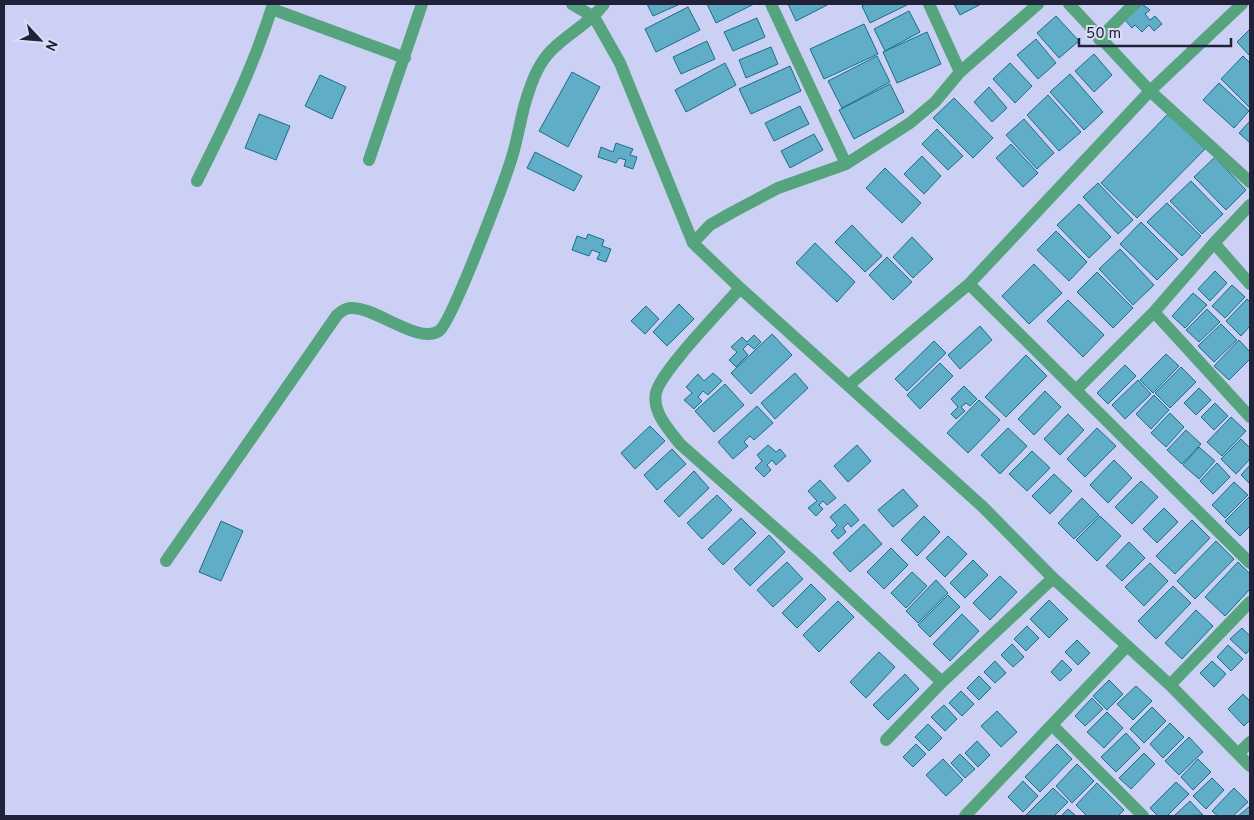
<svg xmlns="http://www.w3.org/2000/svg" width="1254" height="820" viewBox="0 0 1254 820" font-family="Overpass,sans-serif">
  <rect width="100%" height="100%" fill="#cdd0f5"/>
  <path fill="#5fadc6" stroke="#196f87" d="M647 4H680L653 16Z
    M707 4H754L716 23Z
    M788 4H829L796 21Z
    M866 4H906L907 5 870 23 862 6Z
    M954 4H981L960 15Z
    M1142 4 1150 10 1145 14 1150 20 1155 16 1162 24 1154 31 1149 25 1142 32 1135 25 1132 28 1125 20Z
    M688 7 700 30 656 52 645 29Z
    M909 11 920 32 885 51 874 29Z
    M1056 16 1079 41 1059 58 1037 33Z
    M757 18 765 37 733 51 724 32Z
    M864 24 878 54 824 79 810 49Z
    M1250 29V56L1237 42Z
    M927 32 941 64 897 83 883 52Z
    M1036 39 1056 63 1038 79 1017 55Z
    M707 41 715 59 681 74 673 57Z
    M771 47 778 64 746 78 739 60Z
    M1094 54 1112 75 1094 92 1075 71Z
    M877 56 890 82 842 108 828 81Z
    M1243 56 1250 63V108L1221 79Z
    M725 63 736 85 686 112 675 90Z
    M1010 63 1032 86 1015 103 993 79Z
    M790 66 801 91 751 114 739 89Z
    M572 72 600 87 568 147 539 131Z
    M1070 74 1103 112 1084 130 1050 92Z
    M320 75 346 87 332 119 305 106Z
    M1219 83 1249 111 1234 128 1203 100Z
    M890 84 904 112 854 139 839 110Z
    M989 87 1007 108 992 122 974 102Z
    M1048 95 1081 132 1059 151 1027 115Z
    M954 98 993 138 973 158 933 118Z
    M800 106 809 124 774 141 765 123Z
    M259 114 290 126 276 160 245 148Z
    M1168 114 1205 149 1137 218 1101 183Z
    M1024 119 1054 153 1037 169 1006 135Z
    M1250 121V143L1239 133Z
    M937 129 963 156 948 170 922 144Z
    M814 134 823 150 790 168 781 151Z
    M616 143 633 149 630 155 637 157 633 169 624 166 626 160 619 158 616 163 598 157 601 147 613 152Z
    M1011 144 1038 173 1023 187 996 158Z
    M535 152 582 176 574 191 527 168Z
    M922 156 941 176 924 194 904 174Z
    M1215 157 1246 190 1226 210 1194 177Z
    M885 168 921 203 902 223 866 188Z
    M1191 181 1223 214 1202 234 1170 201Z
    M1098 183 1133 220 1118 234 1083 197Z
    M1167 203 1201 236 1182 256 1147 222Z
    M1079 204 1111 237 1089 258 1057 225Z
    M1141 222 1178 259 1157 280 1120 244Z
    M852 225 882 256 865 272 835 242Z
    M1056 231 1087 262 1069 281 1037 250Z
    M588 234 604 240 602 246 611 249 606 262 597 259 600 253 592 250 589 256 572 250 577 236 586 239Z
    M912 237 933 259 913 278 893 257Z
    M815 243 855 282 837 302 796 263Z
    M1120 249 1154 285 1133 305 1099 269Z
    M887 257 912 282 893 300 869 275Z
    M1034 264 1062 293 1029 324 1002 296Z
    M1215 271 1227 283 1210 301 1198 289Z
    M1097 272 1133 308 1113 328 1077 292Z
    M1232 285 1245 297 1225 318 1212 306Z
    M1193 293 1207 305 1185 328 1172 316Z
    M1247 299 1250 302V326L1241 336 1226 321Z
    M1068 300 1104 335 1083 357 1047 321Z
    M679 304 694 319 667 346 653 332Z
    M646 306 659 319 645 334 631 321Z
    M1207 309 1220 322 1199 342 1186 330Z
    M1221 324 1237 340 1214 362 1198 346Z
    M980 326 992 340 960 369 948 355Z
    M772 334 792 355 751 394 731 373Z
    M754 335 761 342 754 349 748 344 743 349 748 355 736 367 729 360 737 352 731 347 742 337 747 342Z
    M1239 340 1250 352V359L1229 380 1214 366Z
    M934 341 946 353 907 391 895 379Z
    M1166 354 1179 366 1153 393 1140 380Z
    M1026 355 1047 376 1006 417 985 397Z
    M940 363 953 376 920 409 907 395Z
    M1125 365 1136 376 1108 404 1097 393Z
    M1181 367 1196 382 1170 408 1155 393Z
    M713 373 722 381 708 395 703 391 698 397 702 401 694 409 684 400 692 393 686 387 698 374 704 381Z
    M795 373 808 388 775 419 761 403Z
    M1138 380 1151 394 1125 419 1112 405Z
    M725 384 744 405 714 432 695 411Z
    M964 386 977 399 970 406 966 403 961 407 965 411 956 419 951 414 958 407 951 399Z
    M1199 388 1211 400 1196 415 1184 403Z
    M1045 391 1061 407 1034 435 1018 419Z
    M1154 395 1169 410 1151 429 1136 414Z
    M979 400 1000 420 968 453 947 433Z
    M1215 403 1228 416 1214 430 1201 417Z
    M757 406 773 423 754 440 750 436 744 442 748 446 733 459 718 442Z
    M1170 413 1184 427 1166 447 1151 433Z
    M1068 414 1084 430 1060 455 1044 439Z
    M1231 417 1246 431 1222 456 1207 442Z
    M650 426 665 441 635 469 621 453Z
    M1008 428 1027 446 1000 474 981 455Z
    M1097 428 1116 446 1085 477 1067 459Z
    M1186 430 1201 444 1182 464 1167 450Z
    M1241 439 1250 448V459L1236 474 1221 459Z
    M768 445 776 452 780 449 786 456 776 465 772 460 767 465 771 470 764 477 755 468 762 461 757 455Z
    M857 445 871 461 848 482 834 466Z
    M1199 447 1215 461 1199 479 1183 465Z
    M672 449 686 464 657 490 644 475Z
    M1032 451 1050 468 1027 491 1009 474Z
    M1114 460 1132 478 1108 503 1090 485Z
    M1217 463 1230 477 1213 494 1200 481Z
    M1250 465V484L1241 475Z
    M694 471 709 488 679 517 664 501Z
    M1054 474 1072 491 1050 514 1032 496Z
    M820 480 836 498 827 505 823 501 819 505 823 509 816 516 808 508 817 501 808 491Z
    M1141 481 1158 497 1132 524 1115 507Z
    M1234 482 1248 495 1225 518 1212 505Z
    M903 489 918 506 893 527 878 510Z
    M717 495 732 510 702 539 687 523Z
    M1250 496V526L1240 536 1225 521Z
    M1082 498 1099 515 1074 539 1058 523Z
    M845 504 859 520 851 527 848 523 843 528 846 532 838 539 831 531 837 525 830 517Z
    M1164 508 1178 522 1157 543 1143 529Z
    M924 516 940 532 917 556 901 540Z
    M1100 516 1121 536 1097 561 1076 540Z
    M741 518 756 533 723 565 708 549Z
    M1192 520 1210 538 1175 574 1156 556Z
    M221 521 243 531 221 581 199 572Z
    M864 524 882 544 850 572 833 553Z
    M769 535 785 552 750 586 734 569Z
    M948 536 967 554 945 577 926 558Z
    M1216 541 1234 559 1195 599 1177 581Z
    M1129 542 1145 558 1122 581 1106 566Z
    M891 548 908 565 884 589 867 572Z
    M973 560 988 575 965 598 950 583Z
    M787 562 803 579 773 607 757 590Z
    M1238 562 1250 574V589L1225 616 1205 597Z
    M1150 563 1168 581 1144 606 1125 587Z
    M912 572 927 586 906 608 891 593Z
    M1000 576 1017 592 990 620 973 603Z
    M936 580 948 593 918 623 906 611Z
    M811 584 826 599 797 628 782 613Z
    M1173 586 1191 603 1156 639 1138 621Z
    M948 595 960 607 930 637 918 625Z
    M1049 600 1068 619 1049 638 1030 619Z
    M838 601 854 617 819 652 803 635Z
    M1196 610 1213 626 1182 659 1165 643Z
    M962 614 979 631 950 661 933 644Z
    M1027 626 1039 638 1026 651 1014 639Z
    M1242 628 1250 636V649L1246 654 1230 639Z
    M1077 640 1090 653 1078 665 1065 652Z
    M1012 644 1024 657 1013 667 1001 655Z
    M1228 645 1243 659 1231 671 1217 657Z
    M879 652 895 667 866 698 850 682Z
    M1062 660 1072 670 1060 681 1051 672Z
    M995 661 1006 673 995 683 984 672Z
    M1212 661 1226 674 1214 687 1200 673Z
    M905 674 919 689 888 720 873 705Z
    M979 676 991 688 979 700 967 688Z
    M1109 680 1123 694 1107 710 1093 696Z
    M1136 686 1152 701 1133 720 1117 704Z
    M961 691 974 704 962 716 949 703Z
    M1243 694 1250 701V720L1244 726 1228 709Z
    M1092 698 1103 709 1085 726 1075 716Z
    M944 705 957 719 945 731 931 717Z
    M1152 707 1166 721 1144 743 1130 729Z
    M997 711 1017 732 1001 747 981 726Z
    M1107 712 1123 728 1104 748 1087 732Z
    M1170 723 1184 737 1163 758 1150 744Z
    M928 724 942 738 929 751 915 737Z
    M1126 733 1140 748 1116 772 1101 757Z
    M1189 737 1203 752 1179 775 1165 761Z
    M977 741 990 755 978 767 965 753Z
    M916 744 926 754 913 767 903 757Z
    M1057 744 1072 759 1040 792 1025 777Z
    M1144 753 1155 764 1131 789 1119 778Z
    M960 754 975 769 965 778 951 763Z
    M943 759 963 780 946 796 926 775Z
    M1198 759 1211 772 1193 790 1181 777Z
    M1077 764 1094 781 1072 803 1056 786Z
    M1212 778 1224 790 1206 809 1193 796Z
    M1023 781 1038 796 1023 812 1008 797Z
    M1176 782 1189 794 1167 816H1158L1150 808Z
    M1097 783 1124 810 1118 816H1087L1076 805Z
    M1053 788 1068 802 1054 816H1025Z
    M1234 788 1248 802 1233 816H1218L1212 811Z
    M1190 801 1203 815 1174 816Z
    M1250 806V816H1238Z
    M1068 809 1076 816H1061Z"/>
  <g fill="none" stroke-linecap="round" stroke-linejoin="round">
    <path stroke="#55a47e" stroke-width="12" d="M572 4 594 17 620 63 693 243 740 288 983 507 1053 578 1170 685 1250 766
      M771 4 846 164
      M929 4 960 72
      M1069 4 1150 91 1250 182
      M272 9 405 58
      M1099 39 1134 4
      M369 160 422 4
      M197 181C226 123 254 66 273 4
      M693 243 710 225 731 213 778 188 846 164 910 123 935 102 960 72 1038 4
      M1214 243 1250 284
      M969 284 1250 563
      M740 288C723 308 660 372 656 393 652 412 669 430 680 444L809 558 942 682
      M1154 312 1250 417
      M849 385 969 284 1150 91 1242 4
      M1076 390 1154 312 1214 243 1250 205
      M166 561 337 315C341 312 345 308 350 308 375 306 418 345 439 331 452 322 505 180 512 157 519 135 521 112 529 91 534 75 543 57 556 46 572 31 591 22 604 4
      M1170 685 1250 602
      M1052 725 1143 816
      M886 740 942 682 1053 578
      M1238 754 1250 742
      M965 816 1127 646"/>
  </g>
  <rect width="1254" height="820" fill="none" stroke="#212239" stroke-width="10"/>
  <g transform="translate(40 40) rotate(116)" stroke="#dcdef7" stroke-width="4" paint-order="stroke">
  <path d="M0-4L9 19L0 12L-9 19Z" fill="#212239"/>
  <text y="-8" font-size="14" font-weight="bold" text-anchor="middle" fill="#212239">N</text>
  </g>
  <path d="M1079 38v8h152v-8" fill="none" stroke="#212239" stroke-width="2.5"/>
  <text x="1086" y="38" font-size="15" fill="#212239" stroke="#dcdef7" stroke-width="4" paint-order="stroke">50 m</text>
</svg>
